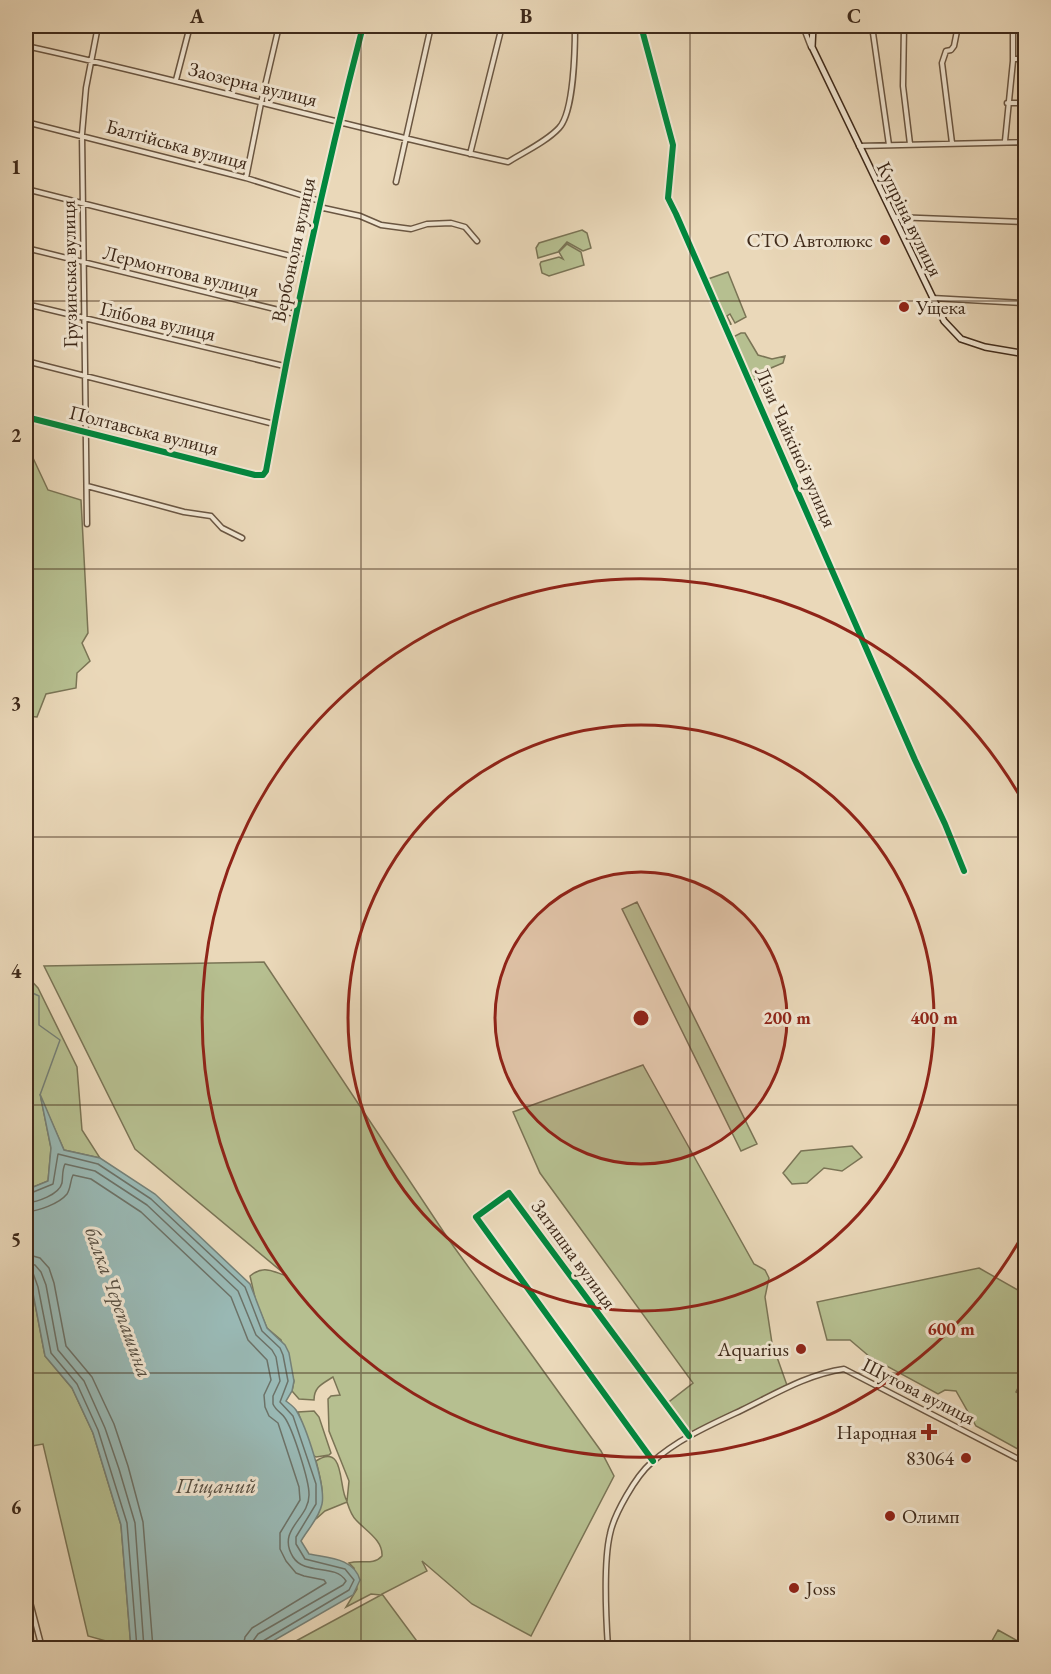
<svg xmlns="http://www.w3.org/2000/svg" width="1051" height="1674" viewBox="0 0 1051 1674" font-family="'EB Garamond',serif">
  <rect width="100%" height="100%" fill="#ead8b9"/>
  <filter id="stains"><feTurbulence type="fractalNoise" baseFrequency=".00333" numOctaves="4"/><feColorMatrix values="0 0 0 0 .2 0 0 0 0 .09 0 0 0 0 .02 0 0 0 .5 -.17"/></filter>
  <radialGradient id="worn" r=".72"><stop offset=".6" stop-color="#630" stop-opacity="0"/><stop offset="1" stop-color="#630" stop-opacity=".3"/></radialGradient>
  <path fill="#b6bf90" stroke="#7a7455" stroke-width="1.5" d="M582 230 587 233 591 248 583 251 567 242 558 252 538 258 536 248 539 243Z
    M567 244 581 252 584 265 549 276 542 273 540 264 541 262 559 257 563 259 559 252Z
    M728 272 746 317 735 323 730 314 727 316 731 324 727 325 708 279Z
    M741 333H745L758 355 772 359 785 356 783 363 771 368 766 373 767 376 753 380 733 337Z
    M26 443 48 490 81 500 88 633 82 643 90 661 77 673 76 688 46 694 37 717 26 716Z
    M637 902 757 1144 741 1151 622 909Z
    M264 962 449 1240 601 1451 614 1476 531 1636 472 1604 422 1561 427 1571 382 1594 422 1648H283L381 1595 371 1594 346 1607 357 1589 354 1568 349 1563C361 1559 373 1566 382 1556 383 1540 366 1531 356 1520 351 1515 349 1508 347 1502L325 1511 316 1519C326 1496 322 1484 316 1461 346 1442 338 1489 347 1501L349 1481 329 1431 328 1399 331 1396 340 1395 333 1377C322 1384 314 1387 314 1400L299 1399 292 1391 294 1381 281 1340 267 1328 256 1302 250 1276C264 1264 273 1272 287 1276L135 1149 44 966Z
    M26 975 38 988 77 1067 82 1130 100 1158 64 1150 41 1098 51 1148 48 1181 26 1190Z
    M643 1065 754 1264 765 1270 769 1278 765 1297 772 1343 788 1388 689 1436 665 1405 693 1383 540 1173 513 1112Z
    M852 1146 862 1157 842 1171 824 1168 807 1183 792 1184 783 1173 801 1151Z
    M979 1268 1025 1294V1330L1019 1342 1025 1346V1374L1016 1392 1025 1397V1453L976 1426 956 1391 945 1390 938 1394 870 1357 850 1340H827L817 1302Z
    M26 1270 32 1288 45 1356 72 1388 93 1433 121 1525 131 1648 88 1636 43 1444 26 1447Z
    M314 1411 319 1417 331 1453 329 1455 316 1457 313 1455 298 1412Z
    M998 1630 1025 1645V1648H988Z"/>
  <path fill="#99b9b5" stroke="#758077" stroke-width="1.5" d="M40 1094 64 1150 100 1158 155 1194 250 1284 267 1328 285 1345 289 1353 294 1381 292 1391 286 1401C290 1404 293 1406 296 1410 306 1426 326 1486 322 1504 319 1518 308 1529 301 1541L309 1554C328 1558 354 1558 360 1580L353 1595 261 1648H131L121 1525 93 1433 72 1388 45 1356 32 1288 26 1270V1190L48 1181 51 1148Z"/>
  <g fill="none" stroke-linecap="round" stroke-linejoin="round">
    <path stroke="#6c7268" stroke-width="1.5" d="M26 1195 53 1184 58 1154 98 1164 151 1199 245 1287 262 1331 280 1348 283 1355 288 1381 280 1402 293 1416 316 1484V1504L296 1537V1544L305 1559 345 1569 354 1580 349 1590 263 1641 259 1648
      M26 1203C37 1202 59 1195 62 1183 63 1176 62 1170 65 1164L95 1171 147 1205 238 1291 256 1335 272 1350 276 1357 280 1381 273 1396V1404C276 1411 282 1413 285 1418 293 1430 309 1480 309 1494 310 1519 276 1529 293 1557 305 1576 335 1563 346 1581L343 1585 258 1634 253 1641 252 1648
      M26 1212C38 1211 59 1204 67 1194 71 1188 70 1181 73 1175L91 1179 141 1212 231 1297 248 1340 267 1360 271 1380 264 1395 265 1407 269 1416 278 1423 299 1487 300 1500 280 1533V1549L286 1561 296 1573 304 1576 324 1580 326 1583 252 1628 245 1637 243 1648
      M26 1254 40 1258 49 1268 54 1283 66 1346 92 1377 114 1424 128 1466 143 1522 153 1648
      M26 1263 35 1265 41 1272 46 1285 58 1350 84 1381 105 1428 119 1469 135 1523 144 1648
      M26 1271 33 1273 38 1287 51 1353 77 1384 98 1430 127 1523 137 1648"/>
    <path stroke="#758077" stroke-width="1.5" d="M26 990 39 996V1025L60 1040 40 1095"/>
    <g stroke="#6a5642" stroke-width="7">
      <path id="street" d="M641 26 673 145 668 198 676 214 915 760 945 824 964 871
        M803 26 811 47
        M872 26 889 145
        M904 26 903 86 910 144
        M26 46C187 81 347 127 508 162 524 152 546 142 559 128 574 112 575 48 575 26
        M1013 59H1026
        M176 80 190 26
        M1007 103H1026
        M26 122 246 178 320 201
        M1005 141 1013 61V26
        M1021 142 1024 354
        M952 143 942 63 946 51 951 50 954 46 958 26
        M859 146 1026 142
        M470 154 502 26
        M246 178 261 103 279 26
        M396 182 431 26
        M26 189 307 260
        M319 207 360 216 381 225 411 229 427 224 451 223 465 227 477 241
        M894 217 1026 222
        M26 248 295 314
        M932 298 1024 303
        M26 304 284 366
        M26 361 274 424
        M26 417 255 475H263L266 471C293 321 325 173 363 26
        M87 486 184 512 211 516 222 528 242 538
        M87 524 82 134 86 88 98 26
        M653 1461 476 1217 509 1193 689 1436
        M26 1587 42 1648
        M608 1648C606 1617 603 1564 610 1534 614 1514 636 1476 651 1463 678 1439 710 1425 742 1410 775 1394 808 1374 844 1369L1026 1463"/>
    </g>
    <g stroke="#3f2a1a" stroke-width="8">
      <path id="secondary" d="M813 26 812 47 944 321 961 339 985 347 1026 354"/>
    </g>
    <use href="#street" stroke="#f1e6d2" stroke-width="4"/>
    <use href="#secondary" stroke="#f1e6d2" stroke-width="5"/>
    <g stroke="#f1e6d2" stroke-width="10">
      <path id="cycleway" d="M641 26 673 145 668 198 676 214 915 760 945 824 964 871
        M26 417 255 475H263L266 471C293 321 325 173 363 26
        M653 1461 476 1217 509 1193 689 1436"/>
    </g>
    <use href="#cycleway" stroke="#00873e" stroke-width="6"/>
  </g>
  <path fill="none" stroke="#3f2a1a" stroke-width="1.5" stroke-opacity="0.55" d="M361 26V1648M690 26V1648M26 301H1026M26 569H1026M26 837H1026M26 1105H1026M26 1373H1026"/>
  <circle cx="641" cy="1018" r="146" fill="#8f2418" fill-opacity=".12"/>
  <g fill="none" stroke="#8f2418" stroke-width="3">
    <circle cx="641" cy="1018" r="146"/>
    <circle cx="641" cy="1018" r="293"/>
    <path d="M1025 1231A439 439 0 1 1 1025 805"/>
  </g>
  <g fill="#8f2418" stroke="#f1e6d2" stroke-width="2">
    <circle cx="885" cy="240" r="6"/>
    <circle cx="904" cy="307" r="6"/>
    <circle cx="801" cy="1349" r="6"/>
    <path d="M926 1423h6v6h6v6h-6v6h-6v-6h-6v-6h6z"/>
    <circle cx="966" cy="1458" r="6"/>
    <circle cx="890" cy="1516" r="6"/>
    <circle cx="794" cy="1588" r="6"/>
  </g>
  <g text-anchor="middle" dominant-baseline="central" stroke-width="6" stroke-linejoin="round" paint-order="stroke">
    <g font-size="20" fill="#3f2a1a" stroke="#f1e6d2">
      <text transform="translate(253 84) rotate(14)">Заозерна вулиця</text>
      <text transform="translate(177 144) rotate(15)">Балтійська вулиця</text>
      <text transform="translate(910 219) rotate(64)">Купріна вулиця</text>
      <text transform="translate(293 250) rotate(-78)">Вербоноля вулиця</text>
      <text transform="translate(181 271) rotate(14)">Лермонтова вулиця</text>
      <text transform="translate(69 274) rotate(-91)">Грузинська вулиця</text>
      <text transform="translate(158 321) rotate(13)">Глібова вулиця</text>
      <text transform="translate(144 430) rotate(14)">Полтавська вулиця</text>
      <text transform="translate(796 447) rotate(66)">Лізи Чайкіної вулиця</text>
      <text transform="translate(574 1254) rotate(54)">Затишна вулиця</text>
      <text transform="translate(919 1391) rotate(27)">Шутова вулиця</text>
    </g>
    <g font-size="20" fill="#3f2a1a" stroke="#f1e6d2" text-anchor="end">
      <text x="873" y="240">СТО Автолюкс</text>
      <text x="916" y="307" text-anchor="start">Ущека</text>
      <text x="789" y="1349">Aquarius</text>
      <text x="917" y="1432">Народная</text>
      <text x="954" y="1458">83064</text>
      <text x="902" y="1516" text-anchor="start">Олимп</text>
      <text x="806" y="1588" text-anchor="start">Joss</text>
    </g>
    <g font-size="21" font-style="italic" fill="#564e41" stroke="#f1e6d2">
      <text transform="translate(119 1302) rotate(70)">балка Черепашина</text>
      <text x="216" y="1485">Піщаний</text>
    </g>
  </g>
  <circle cx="641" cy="1018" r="9" fill="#8f2418" stroke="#f1e6d2" stroke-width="3"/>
  <g font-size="18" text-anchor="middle" font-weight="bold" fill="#8f2418" stroke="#f1e6d2" stroke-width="6" stroke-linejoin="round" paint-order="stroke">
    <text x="787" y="1024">200 m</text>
    <text x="934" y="1024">400 m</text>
    <text x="951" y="1335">600 m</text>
  </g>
  <rect width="1051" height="1674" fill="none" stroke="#ead8b9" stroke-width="66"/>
  <rect x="33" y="33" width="985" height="1608" fill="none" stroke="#3f2a1a" stroke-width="2"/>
  <g font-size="20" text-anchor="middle" font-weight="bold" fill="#3f2a1a">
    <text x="197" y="23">A</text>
    <text x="526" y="23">B</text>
    <text x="854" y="23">C</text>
    <text x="16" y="174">1</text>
    <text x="16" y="442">2</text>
    <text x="16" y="710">3</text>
    <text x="16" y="978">4</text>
    <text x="16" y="1246">5</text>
    <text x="16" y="1514">6</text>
  </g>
  <rect width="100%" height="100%" filter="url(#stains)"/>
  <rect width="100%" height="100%" fill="url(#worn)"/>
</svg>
